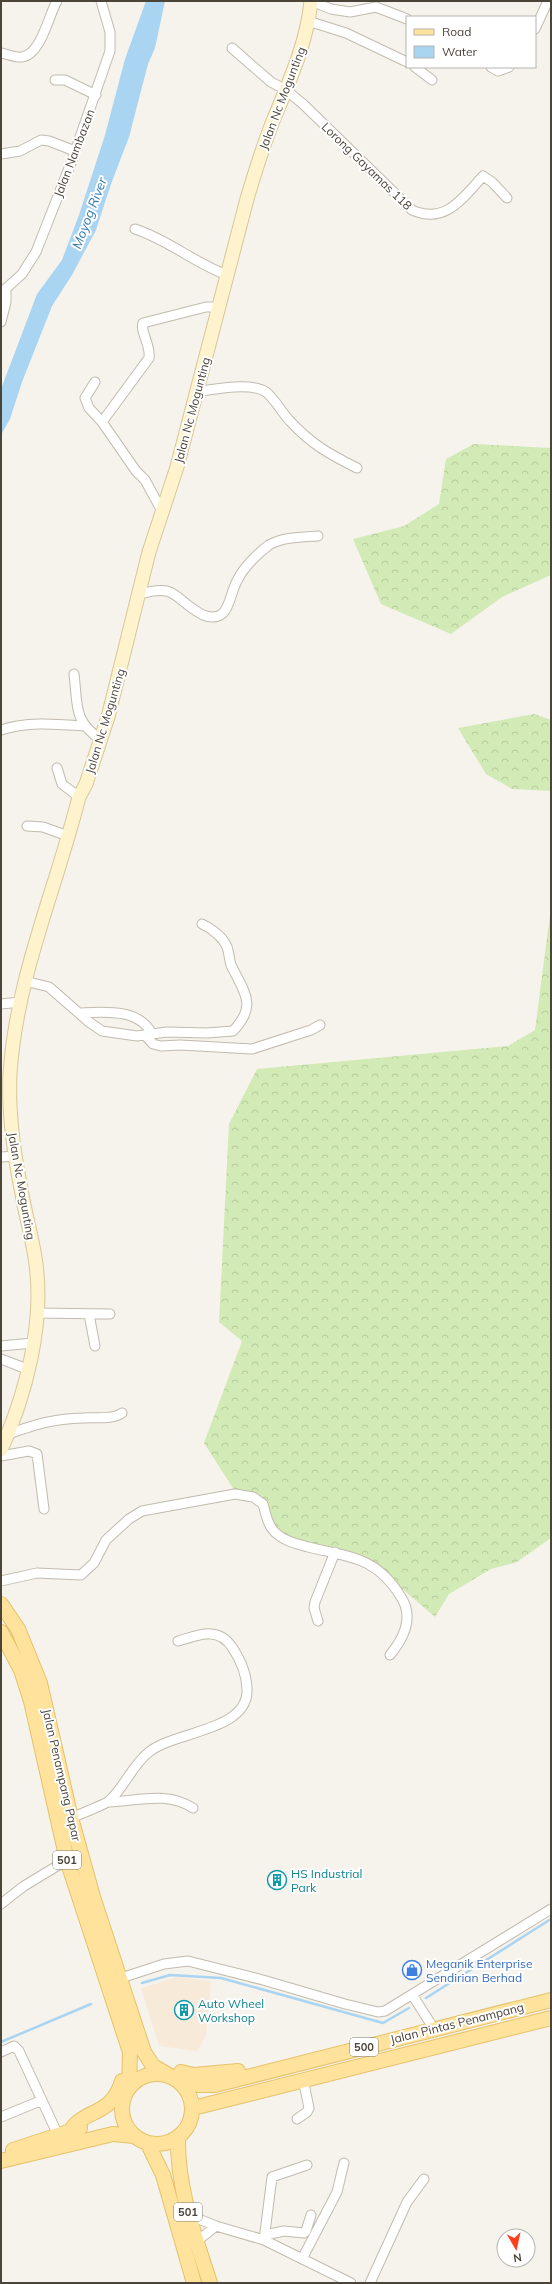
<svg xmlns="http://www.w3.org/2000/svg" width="552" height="2284" viewBox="0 0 552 2284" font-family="Mulish,sans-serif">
  <defs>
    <pattern id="forest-crowns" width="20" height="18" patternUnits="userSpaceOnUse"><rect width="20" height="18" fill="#d2eab5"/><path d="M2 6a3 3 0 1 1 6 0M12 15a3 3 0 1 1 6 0" fill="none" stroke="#b6ca9c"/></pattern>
  </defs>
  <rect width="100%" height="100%" fill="#f6f3ec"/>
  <path fill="#f7ead8" d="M177 1977 211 1981 206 2036 197 2051 159 2046 141 1988Z"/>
  <path fill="url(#forest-crowns)" d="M474 444 551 448V575L502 597 451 634 381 604 353 539 404 526 439 504 446 459Z
    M534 714 551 720 550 791 512 789 486 774 458 728Z
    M551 907V1538L517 1562 491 1569 449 1594 435 1617 371 1562 295 1540 275 1529 257 1501 238 1496 204 1443 242 1341 219 1322 229 1124 257 1069 508 1046 535 1030Z"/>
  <path fill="#a9d4f2" d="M146 1H165L155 48 148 64 129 137 111 184 96 230 72 275 52 306 22 382 10 419 1 435V389L37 294 62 260 79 215 105 135 125 59Z"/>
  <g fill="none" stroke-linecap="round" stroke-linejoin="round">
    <path stroke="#a9d4f2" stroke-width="2.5" d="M142 1983 170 1975 221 1978 383 2023 409 2008
      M426 1998 551 1919
      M1 2042 91 2004"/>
    <g stroke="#c2bbae" stroke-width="11">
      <path id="street" d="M311 1 331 9 350 12 376 7 407 19
        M308 21 346 33 407 62
        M535 29 546 5 550 1
        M232 48 271 82 286 90 303 104 412 210C445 225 463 198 483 176L492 182 507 198
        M1 53C7 54 16 58 22 57 41 55 49 14 57 1
        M415 67 432 80
        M491 67 498 71 509 67
        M55 80H65L96 95
        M1 154 20 151 41 140 49 141 75 151
        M135 229C169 240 194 263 227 275
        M1 293 22 274 36 252 71 163 110 51V32L101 1
        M1 322 6 302V290
        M95 382 85 398 89 408 102 422 136 471 145 480 162 511
        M196 392C214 389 251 382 266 392 275 399 282 413 290 421 311 444 329 454 357 468
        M102 422 149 358C151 345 140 332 143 323L206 307H220
        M140 594C178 583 173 599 203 615 231 625 228 595 238 579 244 567 258 553 269 545 282 537 303 537 318 536
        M74 674C78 707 73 720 101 740
        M1 730C27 721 57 724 84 726
        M57 768 62 784 79 797
        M27 826 43 827 68 836
        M25 981 49 987 89 1022 102 1031 137 1036 167 1032 207 1033 233 1031C258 1005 244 992 231 965 229 959 229 952 227 947 223 937 211 928 202 924
        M1 1004 21 1002
        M79 1013C104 1012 139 1008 152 1034
        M145 1035 153 1044 161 1046 180 1045 252 1049 311 1030 320 1025
        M1 1157 16 1156
        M36 1313 110 1314
        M89 1314 95 1346
        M1 1346 33 1343
        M1 1359 27 1369
        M8 1434C37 1424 52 1419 83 1418 94 1417 113 1420 122 1413
        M1 1456 29 1451 37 1454 44 1509
        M1 1581 37 1573 81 1575 94 1563 106 1540 129 1519 142 1511 235 1494 253 1497 263 1504C266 1515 268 1527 277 1534 286 1542 298 1544 308 1547 350 1557 377 1557 401 1597 414 1617 404 1638 390 1655
        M318 1621 314 1608 315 1602 335 1552
        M109 1802C138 1801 167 1791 193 1808
        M71 1818C78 1815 106 1804 109 1801 125 1787 132 1765 149 1752 175 1731 248 1731 247 1690 247 1675 240 1659 232 1647 218 1626 199 1635 178 1641
        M1 1904 24 1886 67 1860
        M121 1978 164 1964 188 1961 263 1980 345 2004 378 2012 385 2011 551 1909
        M413 1996 434 2029
        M1 2052 14 2046 19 2051 58 2135
        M1 2117 40 2101
        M297 2119 307 2112 309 2108 303 2079
        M189 2215 216 2226 264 2240 351 2283
        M265 2235 284 2231 304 2233 306 2231 311 2215
        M264 2240 272 2177 307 2165
        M197 2241 216 2226
        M302 2259 337 2192 344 2163
        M370 2283 407 2202 424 2179"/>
    </g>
    <g stroke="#d6c79b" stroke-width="15">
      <path id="secondary" d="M1 1450C26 1394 44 1325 36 1264 33 1240 26 1218 22 1194 14 1155 8 1114 10 1074 16 978 56 889 79 797L86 784 108 717 149 552 177 467 247 199C255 172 263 146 273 121 289 82 307 43 311 1"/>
    </g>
    <g stroke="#e6c16a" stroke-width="16">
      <path id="primary" d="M1 1604 18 1629 40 1683 71 1818 93 1897 144 2052 153 2066 172 2077
        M1 1632 21 1670 31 1701 67 1860 130 2052 129 2088
        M181 2072 194 2075 238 2071
        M122 2109a35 35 0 1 1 70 0a35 35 0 1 1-70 0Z
        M176 2079 199 2085H215L551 2000
        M193 2108 551 2018
        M71 2130C84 2109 112 2116 122 2081
        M178 2138C177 2188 195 2236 210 2283
        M148 2144 163 2175 194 2283
        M13 2150 80 2128
        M1 2161 113 2134 134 2136"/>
    </g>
    <use href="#street" stroke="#fff" stroke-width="9"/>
    <use href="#secondary" stroke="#fff3cd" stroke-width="13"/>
    <use href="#primary" stroke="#ffe39c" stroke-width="14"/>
  </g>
  <defs>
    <g id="building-ring" transform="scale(1)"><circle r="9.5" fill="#fff" stroke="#0f9aa8" stroke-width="1.5"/><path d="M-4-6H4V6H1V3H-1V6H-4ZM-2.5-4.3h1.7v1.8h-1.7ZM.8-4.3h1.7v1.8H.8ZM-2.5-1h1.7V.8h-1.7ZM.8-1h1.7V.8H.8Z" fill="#0f9aa8"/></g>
    <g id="shop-ring" transform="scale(1)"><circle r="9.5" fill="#fff" stroke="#3f7fe0" stroke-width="1.5"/><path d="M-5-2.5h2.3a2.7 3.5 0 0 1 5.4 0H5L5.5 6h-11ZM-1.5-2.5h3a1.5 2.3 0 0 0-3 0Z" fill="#3f7fe0"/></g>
  </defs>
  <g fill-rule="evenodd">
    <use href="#building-ring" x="277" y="1880"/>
    <use href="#shop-ring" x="412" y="1970"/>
    <use href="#building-ring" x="184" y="2010"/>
  </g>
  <g text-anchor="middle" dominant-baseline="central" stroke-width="4" stroke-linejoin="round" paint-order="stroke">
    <g fill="#fff" stroke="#817c74" stroke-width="1">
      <rect x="53" y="1851" width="28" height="18" rx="3"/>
      <rect x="350" y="2038" width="28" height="18" rx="3"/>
      <rect x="174" y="2203" width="28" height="18" rx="3"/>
    </g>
    <g font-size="11" font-weight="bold" fill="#4b4439">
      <text x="67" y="1860">501</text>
      <text x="364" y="2047">500</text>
      <text x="188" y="2212">501</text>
    </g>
    <g font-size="12" fill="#4b4439" stroke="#fff">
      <text transform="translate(282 98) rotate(-69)">Jalan Nc Mogunting</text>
      <text transform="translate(74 153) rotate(-69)">Jalan Nambazan</text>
      <text transform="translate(367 166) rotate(44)">Lorong Gayamas 118</text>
      <text transform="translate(192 410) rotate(-75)">Jalan Nc Mogunting</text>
      <text transform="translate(105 721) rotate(-73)">Jalan Nc Mogunting</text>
      <text transform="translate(22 1186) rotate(80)">Jalan Nc Mogunting</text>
      <text transform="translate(62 1775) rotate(77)">Jalan Penampang Papar</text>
      <text transform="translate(457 2023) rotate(-14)">Jalan Pintas Penampang</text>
    </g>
    <g font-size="12" fill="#0d838f" stroke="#fff" text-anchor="start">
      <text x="291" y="1873">HS Industrial<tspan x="291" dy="14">Park</tspan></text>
      <text x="198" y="2003">Auto Wheel<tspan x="198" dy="14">Workshop</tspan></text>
    </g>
    <g font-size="12" fill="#366cbe" stroke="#fff" text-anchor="start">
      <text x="426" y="1963">Meganik Enterprise<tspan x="426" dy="14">Sendirian Berhad</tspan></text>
    </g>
    <g font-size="13" font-style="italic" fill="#2e7ab2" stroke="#fff">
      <text transform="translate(89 213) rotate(-69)">Moyog River</text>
    </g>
  </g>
  <rect width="552" height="2284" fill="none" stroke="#4b4439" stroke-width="4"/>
  <rect x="406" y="16" width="130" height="52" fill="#ffffff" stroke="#b7b4b0"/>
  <rect x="414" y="29" width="20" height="6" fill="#ffe39c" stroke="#b7b4b0"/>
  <text x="442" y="36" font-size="12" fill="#4b4439">Road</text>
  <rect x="414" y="46" width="20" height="12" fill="#a9d4f2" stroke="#b7b4b0"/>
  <text x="442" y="56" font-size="12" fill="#4b4439">Water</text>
  <g transform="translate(516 2248) rotate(171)"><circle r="19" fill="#ffffff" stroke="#b7b4b0"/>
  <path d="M0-3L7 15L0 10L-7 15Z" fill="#fc3f1d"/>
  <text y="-6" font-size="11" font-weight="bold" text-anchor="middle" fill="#4b4439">N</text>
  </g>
</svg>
